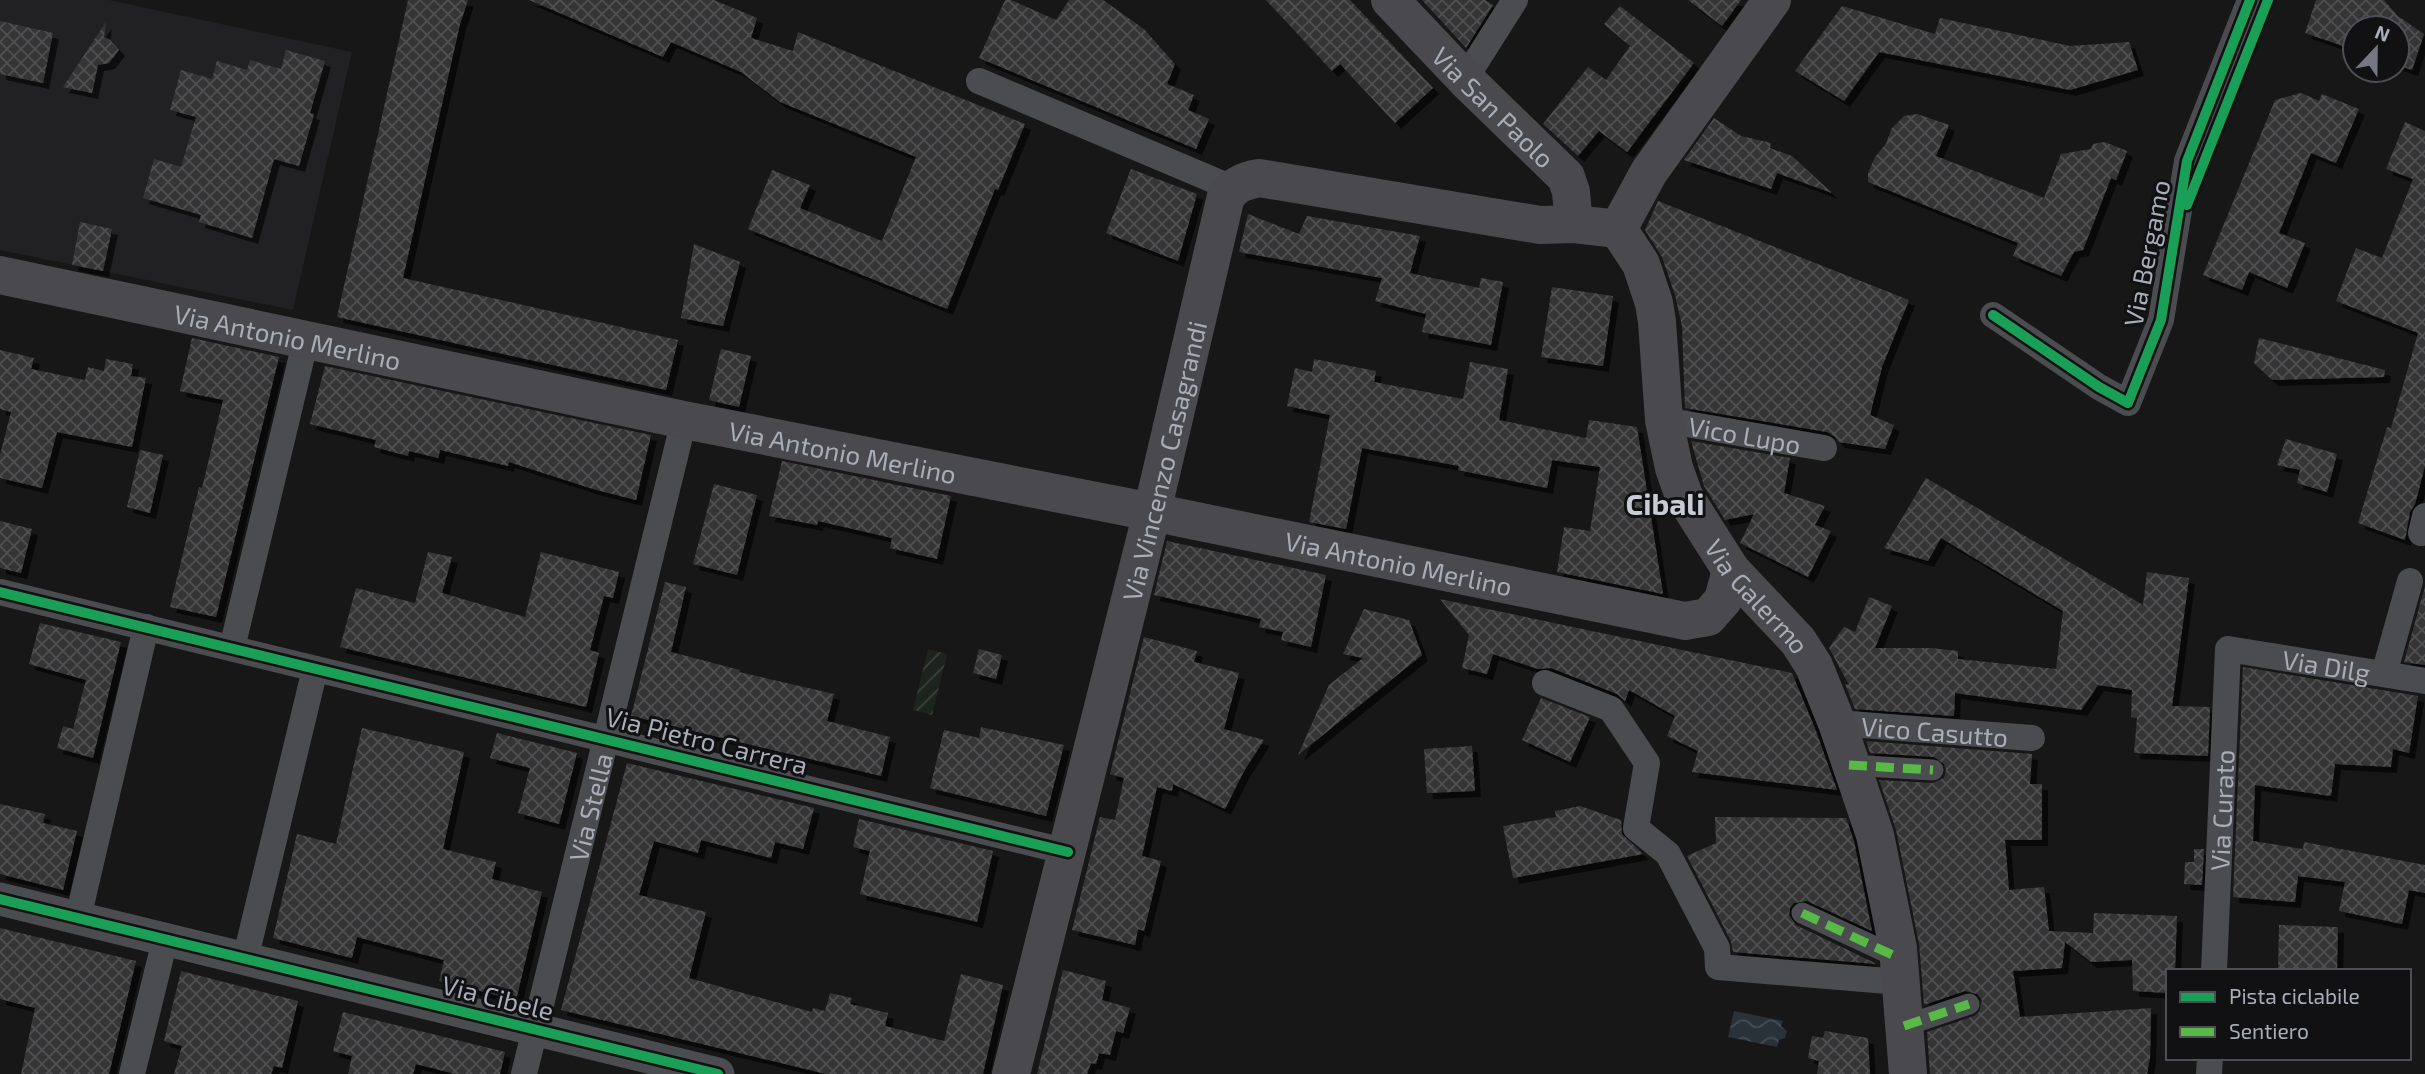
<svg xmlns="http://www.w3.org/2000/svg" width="2425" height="1074" viewBox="0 0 2425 1074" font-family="'Exo 2',sans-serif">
  <defs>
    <pattern id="garden-furrows" width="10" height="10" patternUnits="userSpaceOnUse" patternTransform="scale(1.75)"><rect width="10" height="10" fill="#1d241e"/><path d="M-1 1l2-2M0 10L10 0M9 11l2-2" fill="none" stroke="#3b413d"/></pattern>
    <pattern id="water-waves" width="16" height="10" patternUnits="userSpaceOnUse" patternTransform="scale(1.75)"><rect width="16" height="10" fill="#2a3239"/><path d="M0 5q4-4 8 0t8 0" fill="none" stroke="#464d54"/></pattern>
    <pattern id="building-cross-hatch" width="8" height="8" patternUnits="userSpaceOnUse" patternTransform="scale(1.75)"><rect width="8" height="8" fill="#353536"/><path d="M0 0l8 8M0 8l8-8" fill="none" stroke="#4f5051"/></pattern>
    <filter id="shadow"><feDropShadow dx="6" dy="6" stdDeviation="0" flood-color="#0009"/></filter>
  </defs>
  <rect width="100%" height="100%" fill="#171717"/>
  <path fill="#212123" d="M0 0H109L352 52 293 310 0 250Z"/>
  <path fill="url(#garden-furrows)" d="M928 649 947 654 932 715 913 710Z"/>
  <path fill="url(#water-waves)" d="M1734 1011 1783 1021 1781 1026 1787 1031 1785 1038 1779 1040 1777 1047 1728 1037Z"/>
  <path fill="url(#building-cross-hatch)" filter="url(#shadow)" d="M408 0H468L460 24 403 278 678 340 666 390 337 317Z
    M529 0H714L757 18 751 38 793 51 798 32 1025 124 998 190 995 189 947 309 748 229 772 170 810 185 800 208 882 241 916 157 780 102 741 72 671 42 663 57Z
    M1005 0H1011L1056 20 1069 0H1103L1144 29 1175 64 1167 84 1194 95 1188 110 1209 119 1196 149 979 58Z
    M1266 0H1350L1433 88 1395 123 1340 64 1332 71Z
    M1422 0H1485L1493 5 1466 48Z
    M1688 0H1741L1722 26Z
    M2316 0H2384L2398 16 2424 34 2412 70 2397 65V28H2355V50L2305 33Z
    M1620 6 1694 63 1627 152 1599 131 1578 156 1543 124 1588 67 1606 80 1630 46 1604 24Z
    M1842 6 1935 34 1940 18 2070 46 2129 42 2138 70 2070 90 1879 52 1844 101 1795 71Z
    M0 21 53 33 43 83 0 74Z
    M106 22 104 37 110 40 119 50 109 63 98 65 92 93 63 87Z
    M286 50 325 61 310 113 314 114 299 166 274 159 252 238 199 222 201 215 143 198 154 159 181 167 196 117 170 110 181 70 212 79 217 61 247 70 250 60 281 69Z
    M2301 93 2319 101 2322 94 2359 109 2336 163 2311 153 2279 233 2305 243 2287 288 2249 272 2242 290 2203 275 2275 100Z
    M1917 114 1949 125 1936 156 2044 198 2061 154 2091 149 2093 144 2105 142 2127 151 2116 180 2111 178 2083 250 2074 252 2061 276 2013 256 2018 243 1868 182V173L1875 157 1886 144 1891 129 1904 116Z
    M1714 118 1741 136 1771 143 1770 148 1792 156 1832 193 1777 173 1771 189 1684 160Z
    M2405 122 2425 131V466L2415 504 2410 512 2405 540 2358 523 2387 427 2391 428 2418 333 2336 301 2356 248 2382 258 2413 179 2386 169Z
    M1131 169 1197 194 1178 261 1106 233Z
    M1658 201 1909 300 1882 367 1870 415 1894 425 1885 449 1839 442 1834 436 1827 432 1685 408 1682 326 1675 295 1662 257 1645 230Z
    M1248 214 1299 234 1307 216 1420 236 1410 273 1479 288 1481 278 1503 282 1491 345 1422 332 1426 314 1375 301 1382 278 1239 252Z
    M80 222 112 229 103 271 72 265Z
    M694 244 740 262 723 326 681 318Z
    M1552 287 1613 296 1603 366 1541 357Z
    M192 338 279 357 216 617 170 607 199 487 202 488 223 400 180 391Z
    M2259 338 2385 370 2384 377 2272 380 2254 363Z
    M721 349 751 356 739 407 709 400Z
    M0 350 34 358 31 369 85 380 88 367 104 371 106 359 133 364 131 376 146 378 132 447 57 432 42 488 0 478V455L11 412 0 409Z
    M1314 359 1376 371 1374 382 1463 399 1470 362 1508 369 1499 420 1586 438 1589 420 1637 427 1663 594 1557 572 1564 527 1590 531 1600 467 1552 460 1547 488 1458 470 1459 466 1362 448 1346 529 1309 522 1330 415 1287 406 1295 368 1312 372Z
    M325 366 651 435 636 500 593 489 509 462 508 466 440 450 438 458 409 451 408 456 374 447 376 440 310 424Z
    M2286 439 2337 454 2327 492 2297 483 2300 470 2277 465Z
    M1691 441 1790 458 1784 493 1825 506 1815 525 1831 531 1808 577 1740 543 1754 514 1725 520 1704 486Z
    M140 450 163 455 150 513 127 507Z
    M782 461 951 496 937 559 890 548 892 538 818 521 817 525 769 516Z
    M1926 478 2143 605 2147 572 2189 578 2172 706 2210 707 2208 756 2134 753 2137 718 2131 717 2132 690 2098 685 2081 710 1955 693 1954 716 1855 709 1845 684 1849 685 1829 648 1844 627 1855 632 1869 597 1892 606 1875 648H1931L1958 651V659L2056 669 2063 611 1941 538 1928 561 1884 548Z
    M714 484 757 495 737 575 693 564Z
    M0 521 32 529 21 573 0 568Z
    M1167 541 1326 575 1311 647 1281 640 1283 632 1259 627 1261 619 1154 595Z
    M428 552 452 557 442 593 525 617 541 552 619 572 613 598 604 596 590 650 599 653 586 707 340 647 356 588 415 603Z
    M665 582 686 587 671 652 740 670 739 672 834 694 827 721 890 737 881 776 631 716Z
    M2425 586V665L2404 662Z
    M1440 599 1792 673 1816 731 1837 790 1692 772 1698 751 1667 736 1675 716 1629 690 1625 701 1617 694 1551 668 1538 669 1493 654 1487 674 1462 668 1469 635Z
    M1364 609 1409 620 1422 655 1298 755 1329 685 1363 658 1343 654Z
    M40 623 121 642 93 758 57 748 63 726 73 729 86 680 29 664Z
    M1144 637 1197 651 1194 662 1239 673 1224 729 1264 740 1244 771 1225 809 1173 784 1172 791 1157 787 1142 856 1161 861 1144 931 1138 929 1135 945 1072 930 1100 817 1115 820 1124 778 1110 774Z
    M979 649 1002 655 996 679 973 673Z
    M2243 667 2418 696 2409 753 2393 749 2391 767 2335 764 2331 796 2255 785 2253 841 2303 849 2304 842 2425 865V893L2409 890 2402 924 2339 911 2345 882 2298 876 2295 902 2233 897Z
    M1541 698 1590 717 1570 762 1522 740Z
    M981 727 1064 745 1046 816 930 788 944 730 979 738Z
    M362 728 464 752 443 849 496 862 492 879 542 892 516 1000 439 981 444 960 357 937 352 958 273 938 297 834 336 844Z
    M497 733 577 753 559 824 518 813 530 768 490 758Z
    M1866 741 2032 754 2030 784H2042V840H2005L2009 890 2044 887 2049 931 2093 933 2094 913 2177 916 2175 971H2168V993L2133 991 2132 960 2091 962 2065 942 2062 968 2013 971 2020 1017 2151 1008 2150 1058 2147 1074H1930L1927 1032 1974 1016 1979 1012 1982 1000 1977 994 1965 991 1924 1005 1919 944 1896 830 1879 780 1933 783 1944 778 1946 770 1944 764 1934 757 1870 753Z
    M1472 746 1475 791 1427 793 1424 749Z
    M627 763 814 808 803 849 775 842 771 858 701 840 698 853 654 841 639 895 706 912 689 978 812 1012 813 1008 825 1011 830 993 852 998 850 1004 888 1013 885 1026 944 1041 961 974 1003 985 983 1074H826L561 1010Z
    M0 804 45 814 43 823 77 831 63 890 0 874Z
    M1580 806 1621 820 1622 834 1643 854 1513 878 1503 826 1556 817 1555 811Z
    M1715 817 1846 818 1854 841 1872 931 1807 901 1794 903 1790 908 1789 915 1796 925 1877 964 1733 952 1731 941 1687 856 1716 843Z
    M859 819 993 851 977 922 860 894 870 851 853 847Z
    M2194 849H2204L2202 885 2184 884 2185 862H2194Z
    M2279 925 2338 927 2337 971H2278Z
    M0 928 136 961 109 1074H21L35 1008 0 999Z
    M1063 970 1106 981 1102 1000 1130 1008 1123 1033 1116 1031 1110 1055 1099 1053 1096 1064 1091 1063 1087 1074H1037Z
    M181 971 298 1001 282 1068 274 1066 271 1074H174L182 1046 164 1041Z
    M343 1012 505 1052 500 1074H455L416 1064 413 1074H348L352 1056 333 1051Z
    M1825 1031 1868 1038 1870 1074H1817L1819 1061 1808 1058 1812 1036 1823 1038Z"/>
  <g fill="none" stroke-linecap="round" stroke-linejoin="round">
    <path stroke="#4b4c50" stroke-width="21" d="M1849 765 1933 770
      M1802 913 1899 958
      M1904 1026 1969 1004"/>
    <g stroke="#4b4c50" stroke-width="26">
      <path d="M1465 79 1515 0"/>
      <path d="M979 81 1232 188"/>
      <path d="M1993 315 2099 387 2128 403 2161 320 2187 161 2250 0"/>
      <path id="s1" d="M1664 420 1824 448"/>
      <path d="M2421 533 2425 516"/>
      <path d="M0 592 1068 852"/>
      <path d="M232 648 306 339"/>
      <path d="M2384 674 2410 581"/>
      <path d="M1545 683 1611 709 1647 763 1636 828 1668 854 1717 948 1718 967 1900 982"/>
      <path id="s2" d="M1837 723 2032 738"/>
      <path d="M78 918 146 627"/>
      <path d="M245 960 315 669"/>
      <path id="s3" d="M2214 971 2228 649 2425 681"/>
      <path d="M132 1074 165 940"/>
      <path id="s4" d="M524 1074 684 420"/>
      <path d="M2209 1074 2210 1058"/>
    </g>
    <path stroke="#4b4c50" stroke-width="33" d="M0 899 718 1074"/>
    <g stroke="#4a4a4e" stroke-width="38">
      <path id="s5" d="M1390 0 1465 79 1566 177 1571 192 1574 224"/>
      <path id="s6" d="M1618 229 1641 264 1654 303 1657 322 1664 420 1674 468 1684 496 1731 570 1798 641 1814 666 1837 723 1875 835 1898 948 1908 1074"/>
      <path d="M1618 229 1649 172 1772 0"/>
      <path id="s7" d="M0 275 684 420 1152 512 1685 621 1708 617 1723 600 1731 570"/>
      <path id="s8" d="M1011 1074 1152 512 1226 196C1236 184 1244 181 1259 178L1540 225 1574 224 1618 229"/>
    </g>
    <path stroke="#58b947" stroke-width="9" stroke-dasharray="18 9" stroke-linecap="butt" d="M1849 765 1933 770
      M1802 913 1899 958
      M1904 1026 1969 1004"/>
    <g stroke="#111113" stroke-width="15">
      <path id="cycleway" d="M2187 205 2268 0
        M1993 315 2099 387 2128 403 2161 320 2187 161 2250 0
        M0 592 1068 852
        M0 899 718 1074"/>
    </g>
    <use href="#cycleway" stroke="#1a9f57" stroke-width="10"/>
  </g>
  <g text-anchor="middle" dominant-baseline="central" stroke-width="6" stroke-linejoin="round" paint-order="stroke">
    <g font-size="26" fill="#a8adb8" stroke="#111113">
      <text stroke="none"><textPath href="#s5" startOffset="149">Via San Paolo</textPath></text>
      <text transform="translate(2146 253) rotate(-79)">Via Bergamo</text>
      <text stroke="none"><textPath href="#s7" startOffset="294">Via Antonio Merlino</textPath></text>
      <text stroke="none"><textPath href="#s1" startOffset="82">Vico Lupo</textPath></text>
      <text stroke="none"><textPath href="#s7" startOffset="861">Via Antonio Merlino</textPath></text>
      <text stroke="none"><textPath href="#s8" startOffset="632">Via Vincenzo Casagrandi</textPath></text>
      <text stroke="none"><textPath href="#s7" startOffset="1428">Via Antonio Merlino</textPath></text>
      <text stroke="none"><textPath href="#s6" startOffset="404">Via Galermo</textPath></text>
      <text stroke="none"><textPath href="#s3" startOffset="422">Via Dilg</textPath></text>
      <text stroke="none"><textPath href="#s2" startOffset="98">Vico Casutto</textPath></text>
      <text transform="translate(707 740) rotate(14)">Via Pietro Carrera</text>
      <text stroke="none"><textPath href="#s4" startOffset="275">Via Stella</textPath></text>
      <text stroke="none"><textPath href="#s3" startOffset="161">Via Curato</textPath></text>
      <text transform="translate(498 997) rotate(14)">Via Cibele</text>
    </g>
    <g font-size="30" font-weight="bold" fill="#c9ccd4" stroke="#111113">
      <text x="1665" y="503">Cibali</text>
    </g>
  </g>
  <rect x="2166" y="969" width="245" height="91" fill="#111113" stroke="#4d4f55" stroke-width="2"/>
  <rect x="2180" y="992" width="35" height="10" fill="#1a9f57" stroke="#4d4f55" stroke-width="2"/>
  <text x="2229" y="1004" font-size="21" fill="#a8adb8">Pista ciclabile</text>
  <rect x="2180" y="1027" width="35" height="10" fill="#58b947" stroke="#4d4f55" stroke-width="2"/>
  <text x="2229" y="1039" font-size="21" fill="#a8adb8">Sentiero</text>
  <g transform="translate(2376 49) rotate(22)"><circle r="33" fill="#111113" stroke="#4d4f55" stroke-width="2"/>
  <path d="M0-5L12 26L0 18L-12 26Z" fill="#757880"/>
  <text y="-10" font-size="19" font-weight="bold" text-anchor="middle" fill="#a8adb8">N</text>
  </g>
</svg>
